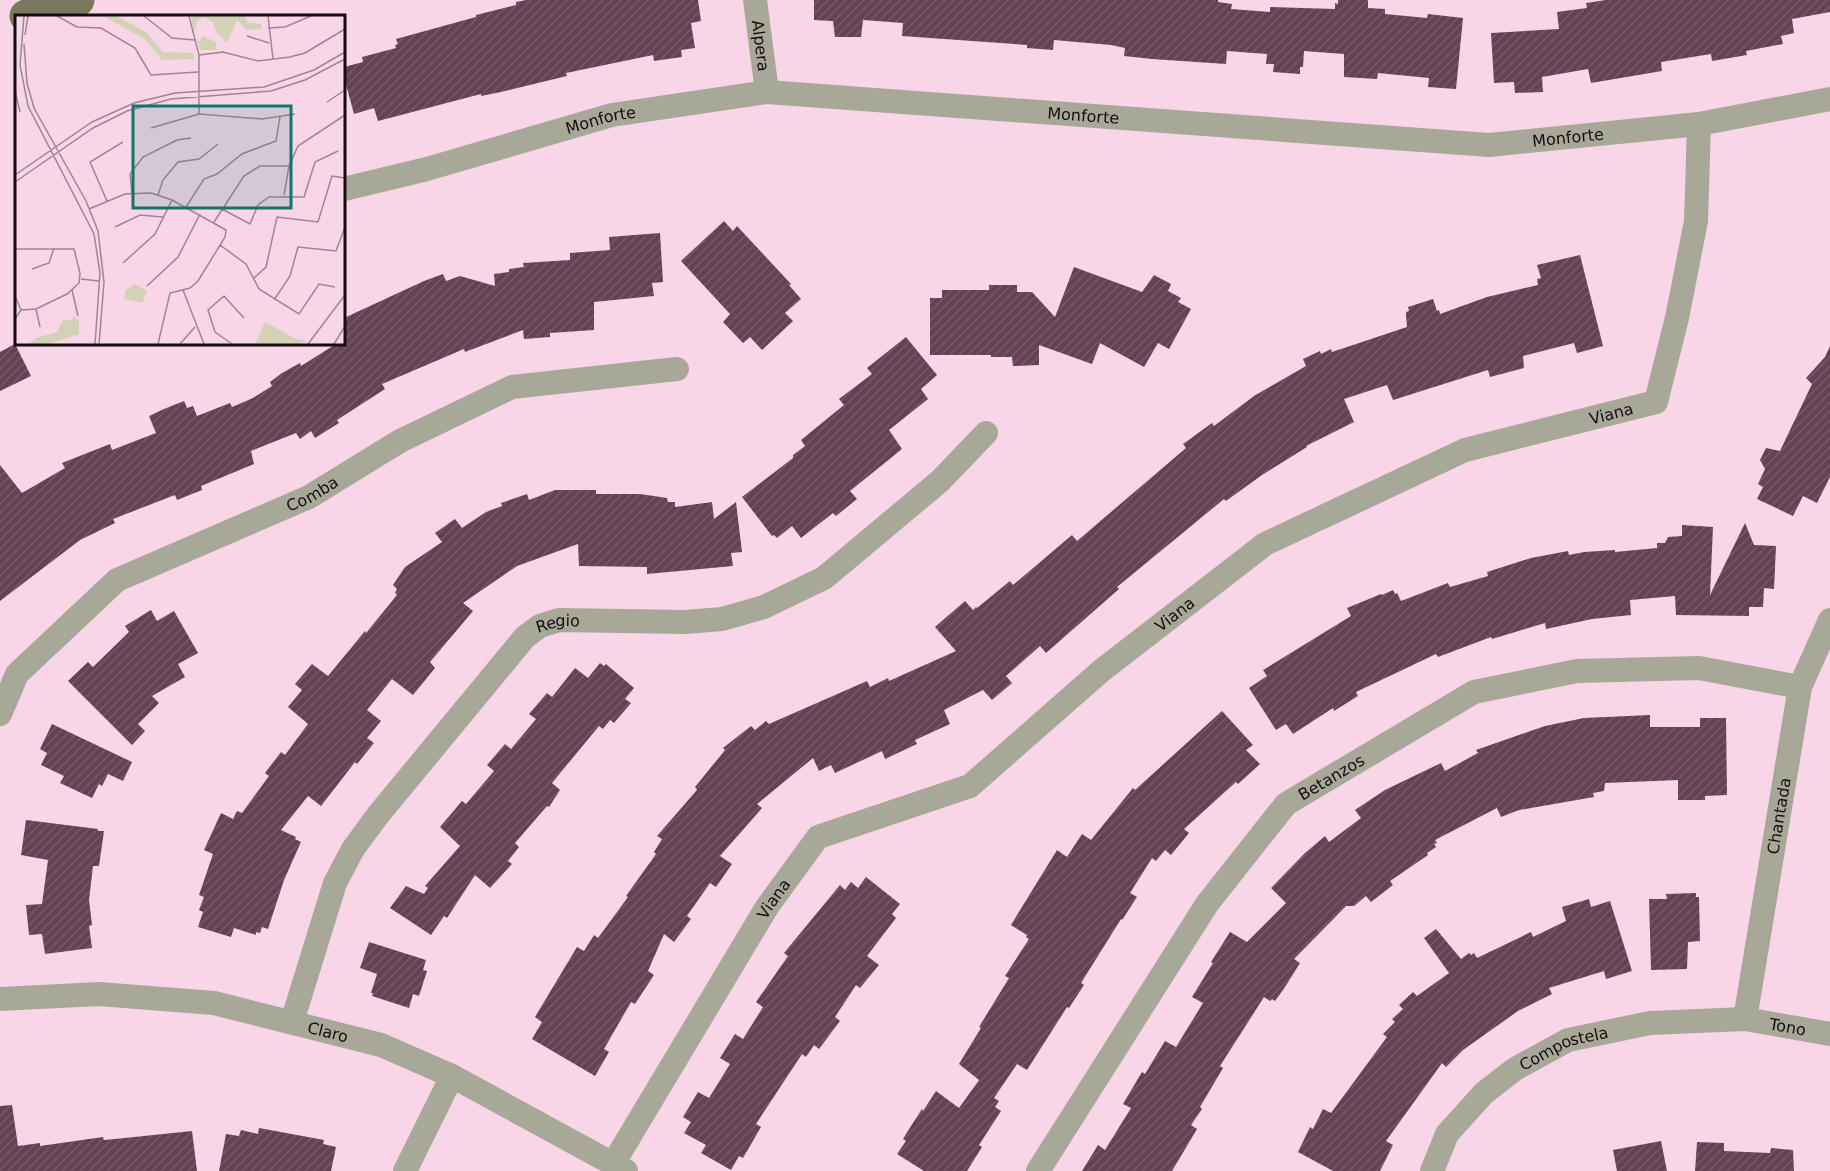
<svg xmlns="http://www.w3.org/2000/svg" width="1830" height="1171" viewBox="0 0 1830 1171" font-family="'DejaVu Sans',sans-serif">
  <defs>
    <pattern id="building-hatch" width="6" height="6" patternUnits="userSpaceOnUse" patternTransform="scale(1.5)"><rect width="6" height="6" fill="#644154"/><path d="M-1 1l2-2M0 6l6-6M5 7l2-2" fill="none" stroke="#755868"/></pattern>
  </defs>
  <rect width="100%" height="100%" fill="#f9d5e8"/>
  <path fill="url(#building-hatch)" d="M526 0H698L701 21 691 23 695 48 681 50 682 57 654 61 653 55 566 73 567 76 501 92 481 96V94L378 121 374 108 354 114 344 77V67L363 62 362 57 396 48 395 45 398 44 396 39 476 17V15L516 5V2Z
    M814 0H1218V2L1232 4 1231 9 1270 12V7L1335 9V3L1338 4V0H1368V8L1385 9V14L1427 18 1428 14 1463 18 1456 89 1428 87 1429 78 1378 73 1377 79 1344 77V54L1304 51 1303 67H1300V74L1273 72 1274 64H1266L1267 54 1227 51 1226 64 1152 59 1124 56 1125 48 1111 45 1054 40 1053 50 1027 48V45L902 36 903 23 863 20 861 37H835L833 21 814 20Z
    M1606 0H1830V12L1792 19 1794 33 1781 36 1783 44 1746 51 1747 55 1712 61 1711 54 1661 62 1662 71 1591 83 1588 69 1542 77 1543 92 1515 93 1514 82 1494 83 1491 33 1559 29 1557 12 1587 8 1586 3Z
    M724 221 733 231 737 226 791 284 789 285 801 299 785 313 793 321 762 350 750 337 743 343 723 322 730 314 681 261Z
    M660 233 663 282 652 283 654 296 594 302V330L550 333V337L524 339 523 330 465 352 464 349 382 384 385 389 337 420 339 423 315 438 311 431 300 439 296 433 251 451 254 464 201 486 202 490 177 500 175 495 113 519 115 523 80 540 0 601V465L22 493 65 468 62 463 110 444 112 450 156 433 149 416 164 409 184 401 187 408 193 406 197 416 230 403 232 407 253 398 272 386 270 382 282 373 300 363 301 366 336 344H344V318L424 281 443 274 446 281 460 276 495 286 494 274 509 272V269L524 267 523 263 570 260V253L610 250 609 237Z
    M1580 255 1603 346 1577 353 1574 343 1523 356 1524 368 1490 377 1488 370 1393 400 1387 385 1344 399 1354 422 1306 446 1307 447 1262 475 1226 501 1224 499 1117 587 1119 589 1046 653 1040 646 1006 676 1012 683 992 700 983 690 944 710 950 724 915 740 917 744 885 759 882 751 835 773 831 765 819 771 813 758 757 804 762 808 720 856 732 864 716 887 710 883 687 916 691 919 674 942 664 934 648 971 654 975 635 1004 631 1002 604 1049 609 1052 595 1076 532 1039 542 1022 535 1017 577 947 584 951 594 935 598 938 628 897 626 896 656 854 654 852 662 839 657 836 697 790 695 787 725 750 723 748 751 726 755 730 766 721 769 724 867 681 870 687 888 678 889 681 956 651 935 627 965 601 973 610 976 607 977 608 1010 581 1013 585 1072 535 1077 541 1186 448 1183 444 1212 423 1214 426 1254 396 1306 366 1303 359 1320 351 1321 354 1331 349 1332 352 1407 327 1406 315V312L1409 311 1408 307 1433 299 1437 311 1439 310 1440 314 1487 297 1538 285 1537 279 1541 278 1537 265Z
    M1074 267 1142 292 1154 275 1171 284 1168 291 1181 298 1178 302 1191 309 1169 349 1158 343 1144 367 1100 343 1092 364 1039 345V365L1013 366 1012 357H991V355H930V298H942V290H989V285H1017V292H1032L1055 317Z
    M906 337 937 375 921 389 928 399 889 430 902 449 850 491 857 499 836 516 833 513 801 538 792 526 777 538 774 535 772 536 742 497 793 458V455L805 446 801 440 844 405 839 399 872 374 867 368Z
    M15 344 31 376 0 391V352Z
    M1830 346V477L1817 503 1803 496 1793 516 1757 499 1763 487 1758 484 1765 469 1760 460 1766 448 1780 451 1812 384 1806 378 1825 357Z
    M555 490H596V494H640L667 498 668 502H675V507L712 502 714 519 736 502 742 552 731 553 733 566 647 574V567L579 566 578 544 517 566 463 603 473 611 430 662 435 668 413 695 392 679 367 710 381 721 367 738 374 743 357 764 355 762 321 806 308 796 281 830 296 837 295 839 301 842 284 880 268 929 262 927 260 933 256 932V935L234 928 231 937 198 927 203 912 199 910 204 897 199 895 213 854 204 850 221 813 233 819 237 811 242 813 269 776 265 773 281 752 285 755 308 724 288 707 302 690 295 684 312 664 328 676 365 631 366 633 397 595 395 593 397 589 393 585 405 567 442 542 435 533 455 519 462 528 486 512 502 506 501 503 527 494 529 500Z
    M1745 523 1754 545 1776 546 1774 589 1764 588 1763 607H1749V616L1676 615 1675 596 1630 600 1631 615 1592 619 1546 629 1545 623 1492 639 1491 637 1438 657 1436 654 1356 692 1358 696 1334 711 1333 708 1293 734 1286 724 1276 730 1249 688 1267 676 1263 670 1351 616 1347 608 1381 594 1382 595 1393 590 1395 594 1397 593 1401 601 1448 583 1450 587 1488 576 1487 572 1531 558 1568 551 1569 555 1584 552 1615 550V552L1657 548V543H1665L1668 537 1682 536V525L1713 527 1710 595Z
    M151 610 157 621 174 611 198 653 178 664 185 677 152 696 159 703 138 724 145 731 132 745 68 681 88 662 93 667 129 632 125 626Z
    M600 663 604 666 606 664 634 688 625 699 631 703 614 723 610 720 603 729 599 726 552 783 560 790 549 807 547 806 515 843 519 847 508 861 512 864 490 888 475 875 447 918 444 916 431 935 390 908 406 886 424 894 428 888 425 886 460 846 440 827 462 801 466 804 494 771 487 765 505 744 511 749 536 719 529 714 547 693 552 697 575 668 588 678Z
    M1222 711 1253 745 1246 750 1260 764 1238 784 1236 782 1184 829 1189 833 1171 855 1165 850 1156 861 1152 858 1130 893 1137 897 1122 920 1121 919 1081 983 1084 985 1069 1008 1067 1007 1027 1070 1017 1064 994 1098 999 1101 995 1107 1001 1111 979 1145 982 1147 967 1171H924L897 1154 906 1141 903 1139 911 1126 922 1109 923 1111 936 1091 959 1108 979 1080 959 1064 981 1028 979 1027 1009 978 1005 976 1029 939 1026 937 1027 935 1011 925 1057 850 1067 857 1082 834 1091 840 1133 788 1135 790Z
    M1650 715V727H1700V718H1726L1727 795 1705 796V800H1678V780L1605 783 1604 791 1593 793 1594 797 1519 810 1501 817 1497 808 1435 840 1437 843 1434 844 1436 847 1427 853 1428 855 1390 881 1393 885 1371 902 1366 896 1354 906H1346L1294 959 1300 963 1285 987 1275 1001 1272 999 1270 1001 1264 997 1220 1066 1223 1068 1200 1107 1202 1109 1191 1125 1197 1129 1172 1171H1082L1098 1145 1105 1150 1131 1108 1123 1104 1142 1072 1145 1074 1165 1041 1176 1047 1203 1003 1192 997 1213 963 1211 962 1230 932 1247 942 1286 903 1271 888 1305 853 1325 836 1329 842 1361 818 1355 810 1385 790 1441 763 1445 771 1478 753 1476 750 1545 726 1584 718Z
    M52 724 132 762 123 781 108 774 102 786 99 784 92 798 60 783 64 776 41 765 47 753 40 749Z
    M26 820 98 829V831H104L99 866H93L89 900 92 925 89 926 92 948 45 954 42 934 29 935 26 905 42 904 48 860 21 855Z
    M866 877 900 904 892 914 896 918 867 956 879 965 860 988 856 985 835 1017 840 1021 819 1049 814 1045 806 1057 802 1054 756 1124 761 1127 743 1158 739 1156 731 1170 701 1153 706 1145 684 1133 691 1122 683 1117 698 1092 709 1098 730 1064 720 1058 735 1034 743 1039 763 1007 756 1002 788 956 784 953 840 885 845 890 851 882 858 888Z
    M1696 893V897H1699L1700 941 1688 942 1687 969 1651 970 1649 899H1667L1666 894Z
    M1589 899 1591 907 1610 901 1632 971 1606 979 1604 971 1549 988 1552 994 1518 1011 1463 1050 1446 1067 1442 1063 1386 1141 1393 1145 1380 1171H1333L1298 1152 1310 1127 1313 1129 1323 1109 1331 1113 1387 1037 1383 1034 1395 1022 1392 1019 1403 1009 1399 1005 1413 992 1417 996 1449 973 1424 938 1436 929 1461 959 1469 953 1471 955 1474 953 1477 958 1531 932 1533 937 1566 921 1562 907Z
    M369 942 426 960 423 970 427 971 419 996 413 994 409 1008 372 996 373 993H371L377 974 360 968Z
    M12 1105 18 1146 40 1143V1146L103 1137 104 1140 115 1139 192 1131 197 1171H0V1106Z
    M259 1128 324 1140 323 1144 336 1147 331 1171H219L226 1134 239 1136 241 1130 258 1134Z
    M1661 1141 1667 1171H1617L1613 1150Z
    M1697 1142 1724 1143V1151L1770 1153 1771 1148 1793 1150 1794 1171H1695Z"/>
  <g fill="none" stroke-linecap="round" stroke-linejoin="round">
    <g stroke="#a8a898" stroke-width="24">
      <path id="s1" d="M755 0 767 92"/>
      <path id="s2" d="M344 189 427 169 612 115 767 92 1489 145 1699 124 1830 99"/>
      <path id="s3" d="M0 714 17 674 117 580 309 497 400 441 512 387 677 369"/>
      <path id="s4" d="M0 999 99 994 214 1003 381 1045 452 1076 626 1171"/>
      <path id="s5" d="M1745 1019 1800 687 1830 620"/>
      <path id="s6" d="M292 1022 335 883 353 849 378 815 525 637 540 626 559 620 685 622 722 619 764 607 824 578 940 481 986 433"/>
      <path id="s7" d="M613 1164 767 907 818 837 970 786 1101 671 1265 544 1465 450 1656 402 1677 318 1696 221 1699 124"/>
      <path d="M405 1171 452 1076"/>
      <path id="s8" d="M1038 1171 1207 904 1286 804 1474 692 1577 671 1699 668 1800 687"/>
      <path id="s9" d="M1432 1171 1447 1134 1484 1093 1515 1069 1568 1040 1650 1023 1745 1019 1830 1034"/>
    </g>
    <path stroke="#79785c" stroke-width="33" d="M26 16 78 0"/>
  </g>
  <g text-anchor="middle" dominant-baseline="central" stroke-width="6" stroke-linejoin="round" paint-order="stroke">
    <g font-size="16" fill="#170c12" stroke="#fff">
      <text stroke="none"><textPath href="#s1" startOffset="46">Alpera</textPath></text>
      <text stroke="none"><textPath href="#s2" startOffset="752">Monforte</textPath></text>
      <text stroke="none"><textPath href="#s2" startOffset="266">Monforte</textPath></text>
      <text stroke="none"><textPath href="#s2" startOffset="1238">Monforte</textPath></text>
      <text stroke="none"><textPath href="#s7" startOffset="1300">Viana</textPath></text>
      <text stroke="none"><textPath href="#s3" startOffset="394">Comba</textPath></text>
      <text stroke="none"><textPath href="#s7" startOffset="814">Viana</textPath></text>
      <text stroke="none"><textPath href="#s6" startOffset="494">Regio</textPath></text>
      <text stroke="none"><textPath href="#s8" startOffset="496">Betanzos</textPath></text>
      <text stroke="none"><textPath href="#s5" startOffset="206">Chantada</textPath></text>
      <text stroke="none"><textPath href="#s7" startOffset="310">Viana</textPath></text>
      <text stroke="none"><textPath href="#s9" startOffset="417">Tono</textPath></text>
      <text stroke="none"><textPath href="#s4" startOffset="332">Claro</textPath></text>
      <text stroke="none"><textPath href="#s9" startOffset="188">Compostela</textPath></text>
    </g>
  </g>
  <g transform="translate(15 15)">
    <rect width="330" height="330" fill="#f9d5e8"/>
    <path d="M88 1H102L132 18 148 37 179 38V44L147 45 131 25ZM176 1H230L233 8 246 9 247 14 231 15 222 5 212 28 202 18 198 7 188 2 182 6 179 18ZM188 21 201 27 202 35H185L182 25 184 27ZM119 269 132 276 127 288 109 284 110 276Z" fill="#d3d2b7"/>
    <path d="M58 301 64 305V319L33 329H13L21 323 42 317 48 305H57ZM250 307 281 324 291 325 285 329H240Z" fill="#d3d2b7"/>
    <path fill="none" stroke="#9f8592" stroke-width="1.5" d="M9 1 5 50 13 91 79 219 85 258 80 329M42 1 62 12 86 13 120 33 136 60 183 57M129 1 157 23 180 25M174 1 184 40V99M253 1 258 44M253 13 270 12 296 1M10 20 13 1M232 21 254 28M9 29 12 68 19 93 71 186 83 216 89 267 84 329M184 40 208 37 243 46 275 42 290 38 330 14M0 76 5 97M312 87 330 75M136 113 184 99 247 104 280 99M0 160 77 107 119 88 160 78 249 72 299 55 330 37M0 167 78 113 112 96 156 84 256 76 290 65 330 44M117 178 115 159 128 142 162 125 176 123M143 180 148 165 163 147 184 144 203 129M269 180 274 151 283 131 330 100M92 186 75 147 108 127M171 192 189 164 202 159 227 139 261 126 265 102M74 194 110 179 136 178 157 185 211 215 210 222 183 266 175 273 155 278 143 329M207 194 235 209 243 190 254 182H289L300 147 323 136M199 207 229 161 245 151H274M100 212 125 200 148 202M205 230 231 249 244 274 284 299 304 269 320 272M0 234H59L65 258 64 268 52 279 21 294 6 295M108 248 140 219 157 185M17 254 34 248 39 233M66 264 84 266M238 264 251 252 262 202 303 207 317 161 330 163M132 271 163 242 185 199M57 275 63 301M168 275 189 329M0 281 6 295 0 304M259 285 275 261 283 232 321 236 330 212M21 294 25 312M165 329 180 312M217 329 200 317 193 295 209 281 229 303M293 329 330 280M319 329 330 311"/>
    <path fill="#0f766e" fill-opacity="0.15" stroke="#0f766e" stroke-width="3" d="M118 91H276V193H118Z"/>
    <rect width="330" height="330" fill="none" stroke="#170c12" stroke-width="3"/>
  </g>
</svg>
